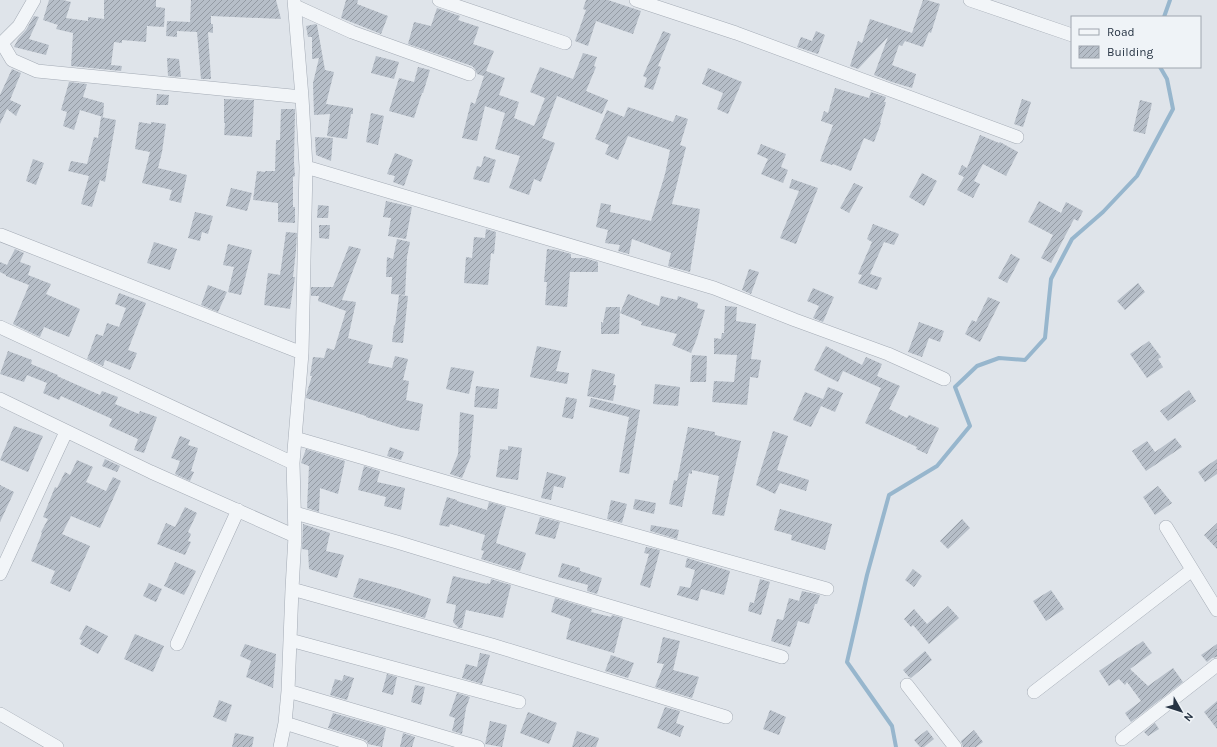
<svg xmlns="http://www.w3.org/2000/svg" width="1217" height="747" viewBox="0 0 1217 747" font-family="Karla,sans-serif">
  <defs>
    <pattern id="building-hatch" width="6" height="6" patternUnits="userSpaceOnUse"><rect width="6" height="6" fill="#b6bec8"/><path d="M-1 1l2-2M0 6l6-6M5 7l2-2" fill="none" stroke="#949ba4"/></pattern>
  </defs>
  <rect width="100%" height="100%" fill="#dfe4ea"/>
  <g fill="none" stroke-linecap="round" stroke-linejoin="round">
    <path stroke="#97b6cd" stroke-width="4" d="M1164 17 1170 0
      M896 747 892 726 847 662 867 575 889 495 937 466 970 426 955 387 977 366 999 358 1025 360 1045 338 1051 279 1072 239 1103 212 1137 176 1173 109 1167 79 1160 67"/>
  </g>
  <path fill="url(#building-hatch)" d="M49 0H63L71 2 66 18 88 21V17L104 19V0H156V7L165 8 164 27 147 26 146 42 122 40V43L114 42 111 65 122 66 121 71 71 66 73 33 56 29 58 25 43 20Z
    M191 0H276L281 19 211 16V24H213V33L208 32 211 79H201L197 32 177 31V37L166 36 167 21 190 22Z
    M346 0H358L357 4 388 16 381 34 341 18Z
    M586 0H608L641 11 633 34 596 21 588 46 575 41 586 10 583 9Z
    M923 0H927L940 4 931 33 929 32 923 47 905 41 902 46 899 45 892 65 916 74 912 88 892 82 874 75 888 37 858 69 850 66 858 41 862 43 870 19 912 33Z
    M437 8 460 16 458 20 479 27 473 44 494 51 486 71 505 78 499 95 519 102 514 118 534 126 545 98 530 92 540 67 573 79 583 53 597 57 594 66 596 67 586 91 608 100 602 114 557 96 542 138 555 143 541 182 534 179 529 195 509 188 520 156 495 149 505 113 485 106 477 141 462 138 471 102 475 104 484 76 477 74 475 69 472 66 408 44 414 22 431 26Z
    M34 16 39 17 29 39 49 45 46 55 14 47 18 39 26 30Z
    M316 24 317 25 325 70 334 72 326 104 353 108V114H351L347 139 327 136 330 114 314 115 313 83 319 58 312 59V37H308L306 26Z
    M663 31 671 34 658 66 661 67 653 90 644 87 647 78 643 76Z
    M816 31 825 35 818 54 797 47 801 37 812 41Z
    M376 56 399 62 394 79 371 73Z
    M167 58 179 59 181 77 168 76Z
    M418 67 430 70 423 93H422L414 118 389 111 399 78 414 82Z
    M708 68 742 82 728 114 717 109 723 93 702 84Z
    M12 69 21 73 10 100 21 105 16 116 7 109 0 124V95Z
    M69 82 87 84 83 97 104 103 103 117 80 110 74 130 63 126 67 112 61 110Z
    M835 88 869 98 871 92 886 97 884 102H886L880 123H881L874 142 864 138 851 171 833 164 832 165 820 161 833 125 821 121 824 111 828 113Z
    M157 94 169 95 168 105H156Z
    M224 99 254 100 252 137 224 135 225 123H224Z
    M1022 99 1031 102 1023 127 1014 124Z
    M1140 100 1152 103 1145 134 1133 131Z
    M628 107 673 122 676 115 688 119 680 145 686 147 672 204 700 209 690 272 668 266 671 253 632 239 629 254 618 251 620 245 605 243 608 230 596 227 601 203 611 205 610 212 651 221 665 174 670 150 628 136 618 160 605 154 609 145 595 139 607 110 624 117Z
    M281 109H295L294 163 295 176 293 177V207H295V223L278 222V203L253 200 257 171 265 172V171H275L276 140H280Z
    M371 113 384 116 378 145 366 142Z
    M101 117 116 120 105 182 100 180 92 207 81 204 89 176 68 171 71 161 87 164 94 137 98 138Z
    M139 122 151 124V122L166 124 162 152 158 168 187 175 181 203 169 200 172 190 142 183 150 152 135 149Z
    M980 135 999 143 1000 142 1018 152 1006 176 983 164 974 181 980 184 973 198 957 190 964 177 958 174 962 165 967 168Z
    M315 137 333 138 331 161 316 155Z
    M761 144 786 154 781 167 788 170 783 183 761 174 768 159 757 154Z
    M395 153 413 160 404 186 393 182 395 176 387 174Z
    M484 156 496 160 489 183 473 179 477 166 481 167Z
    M33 159 44 163 36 185 26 181Z
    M922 173 937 181 924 206 909 197Z
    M792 179 818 188 796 244 780 238 799 191 789 188Z
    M854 183 863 187 849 213 840 208Z
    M231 188 252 193 247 211 226 206Z
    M386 201 412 207 406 239 388 236 391 218 383 217Z
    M1039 201 1061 213 1066 202 1083 211 1078 221 1074 219 1051 263 1041 258 1053 235 1028 222Z
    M318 205 329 206 328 218H317Z
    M195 212 213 216 208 234 202 232 200 241 188 238Z
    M873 224 899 234 894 245 884 242 870 274 882 278 877 290 858 283 862 275 858 274 872 242 867 239Z
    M319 225H330L329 239 319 238Z
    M486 229 496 232 494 254 491 253 488 285 464 283 466 257 472 258 474 237 485 238Z
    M286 232 297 233 296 250 293 277H295L290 309 264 305 268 273 280 275Z
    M397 239 410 242 407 257 405 295 391 294 392 277H386L387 257 393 259Z
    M154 242 177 249 170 270 147 263Z
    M228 244 252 250 241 295 228 292 234 267 223 265Z
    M349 246 361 249 342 300 356 302 348 338 373 345 368 363 392 368 395 356 408 359 403 380 409 381 406 400 423 404 419 431 401 428 366 417V416L306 398 307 392 312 376H310L313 357 324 358 327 348 334 350 346 311 318 301 319 296H311V287H333Z
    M15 249 24 253 20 262 31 266 28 275 51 284 46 294 80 309 69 337 44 327 40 337 13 324 29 285 6 276V275L0 272V262L7 265Z
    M547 249 557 250 571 254V258H585L598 262V272H570L567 307 545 305 547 282H544Z
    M1011 254 1020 259 1007 283 998 278Z
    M749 269 759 272 751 294 742 290Z
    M1138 283 1145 292 1125 310 1117 301Z
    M208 285 227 292 218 312 201 305Z
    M813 288 834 297 823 322 813 318 819 306 807 301Z
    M119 293 146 303 128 350 137 353 130 370 105 360 103 366 87 359 96 334 103 336 107 323 119 327 126 308 115 304Z
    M628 294 659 306 661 296 677 300 678 296 698 303 697 308 705 310 697 338 691 353 672 345 677 334 641 325 642 322 620 313Z
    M399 295 408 296 403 343 392 342 394 325 395 326Z
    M988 297 1000 302 980 342 965 334 972 320 976 322Z
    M725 306 737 307 736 321 756 324 751 359 761 360 758 378 750 377 747 405 712 402 714 381 734 382 737 355 714 354V338L721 339 722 333H724Z
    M606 307H620L619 334H601V322L603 323Z
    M919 322 944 331 940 342 929 338 922 357 908 352Z
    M1149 341 1161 357 1158 359 1163 367 1147 378 1130 354Z
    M537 346 561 351 556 371 569 373 567 384 530 377Z
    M826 346 862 365 866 357 882 364 877 376 900 386 889 409 907 418 909 415 930 425V424L939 428 927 454 916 449 917 447 865 423 881 388 843 371 838 382 814 370Z
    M8 351 32 360 31 364 58 375 57 376 100 395 102 391 118 397 115 404 139 414 140 411 157 417 144 453 134 450 138 439 109 426 112 419 61 396 59 400 43 393 47 383 27 375 24 382 0 374Z
    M692 355 707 356 706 382H690Z
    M451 367 474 371 469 394 446 389Z
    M592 369 615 374 613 385H616L613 401 587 396Z
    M655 384 680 387 678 406 653 404Z
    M476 386 499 389 497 409 474 407Z
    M828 387 843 393 835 412 821 406 811 427 793 420 805 392 823 399Z
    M1189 390 1196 401 1168 421 1160 411Z
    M566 397 577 399 573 419 562 417Z
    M591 398 640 410 629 474 619 472 629 417 589 407Z
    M460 412 474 415 470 455 471 456 462 478 450 474 458 454Z
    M14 426 43 436 28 472 0 460Z
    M688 427 715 432V435L741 441 724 516 712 514 719 476 692 470V474L689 473 682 507 669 504 674 480 677 481Z
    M773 431 788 436 777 470 809 480 806 491 780 483 775 494 756 485Z
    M180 436 190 440 188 445 198 448 191 471 194 472 190 481 175 474 180 461 171 458Z
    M1175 438 1182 447 1146 471 1132 451 1147 441 1155 452Z
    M508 446 522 448 518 480 496 477 500 449 508 450Z
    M390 447 404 452 401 460 387 456Z
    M306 449 345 461 338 494 320 488 319 512 307 508 309 466 301 463Z
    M105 459 120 466 117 472 102 466Z
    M1217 459V474L1205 482 1198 472Z
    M77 460 93 467 86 482 106 491 113 477 121 481 100 528 71 516 62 534 90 546 70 592 50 583 55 571 31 561 42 533 41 532 48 519 43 517 55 487 57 488 65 472 70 475Z
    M364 466 380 471 377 482 405 488 401 510 384 506 386 497 358 490Z
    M547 472 566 477 563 488 554 486 551 500 541 498Z
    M0 485 14 492 0 522Z
    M1158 486 1172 503 1155 515 1143 497Z
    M447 497 457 500V501L487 510 489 502 506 507 496 543 526 553 520 571 481 559 484 551 481 550 485 535 450 524 449 527 439 525Z
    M635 499 656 503 654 514 633 509Z
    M611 500 627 504 622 523 607 519Z
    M185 507 197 513 188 532 191 534 188 541 191 542 185 555 157 544 166 523 175 527Z
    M780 509 832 524 825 550 791 540 792 535 774 530Z
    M540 517 560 522 555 539 535 534Z
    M962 519 970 528 948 549 940 541Z
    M1217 523V549L1204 535Z
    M303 524 330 533 326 551 344 555 337 578 309 569 308 550 302 549Z
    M651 525 679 530 677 539 650 531Z
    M646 547 660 550 650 588 640 585 649 554 644 553Z
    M687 558 730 571 724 595 701 589 698 601 677 595 680 586 690 588 695 570 685 567Z
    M175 562 196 571 184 595 164 586Z
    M562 563 580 568V571L602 578 597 594 587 591 588 585 558 577Z
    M913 569 922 576 914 587 905 580Z
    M453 576 487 584V583L490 584 491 579 511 585 503 618 466 610 462 628H459L453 622 456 605 446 603Z
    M359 578 400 589 431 599 425 618 401 611 402 610 353 597Z
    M760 579 770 582 761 615 748 611 750 602 754 603Z
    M149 583 162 589 156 602 143 596Z
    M1051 590 1064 609 1046 621 1033 601Z
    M802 591 820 595 817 604H815L809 624 798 621 790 647 771 641 777 619 783 620 789 598 799 601Z
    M555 598 592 609 591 612 611 617 612 615 623 618 614 653 566 639 571 619 551 612Z
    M948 606 959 618 929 644 913 625 911 627 904 619 914 609 927 624Z
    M86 625 108 636 98 654 80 644 82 640 79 639Z
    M135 634 164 646 153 672 124 659Z
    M663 637 680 641 673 670 699 677 692 698 655 687 664 664 657 663Z
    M1143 641 1152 653 1130 669 1148 686 1173 668 1183 682 1131 722 1125 713 1141 701 1127 682 1125 685 1119 679 1109 686 1099 671Z
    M245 644 276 654 273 688 246 677 251 661 240 656Z
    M1217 644V657L1212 658 1207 662 1201 655Z
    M925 651 932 660 911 678 909 677 903 670Z
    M480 653 490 655 482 684 462 678 466 664 477 667Z
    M611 655 634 663 628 678 605 671Z
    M387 674 397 677 393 695 382 692Z
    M344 675 354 678 347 700 330 695 335 679 342 681Z
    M415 685 425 687 421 705 411 702Z
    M457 693 470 697 466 708 462 734 452 731 455 718 449 716Z
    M219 700 232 705 226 722 213 717Z
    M1217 701V729L1204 712Z
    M665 707 680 711 676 723 684 726 680 737 657 728Z
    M770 710 786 717 779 735 763 729Z
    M528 712 557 723 549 744 520 733Z
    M333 713 386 728 382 747 368 744 367 741 363 739 328 728Z
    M490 721 507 725 502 747 485 744Z
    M1155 723 1159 729 1148 736 1144 732Z
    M927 730 934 739 924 747H920L914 740Z
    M974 730 983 742 976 747H963L961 741Z
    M577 731 599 738 596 747H572Z
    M235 733 254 737 252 747H232Z
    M403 733 415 737 412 747H400Z"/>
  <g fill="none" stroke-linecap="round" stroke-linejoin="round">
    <g stroke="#a4abb5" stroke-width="14">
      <path id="minor" d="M439 0 565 43
        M636 0 736 33 1017 137
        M970 0 1072 35
        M295 6 352 32 469 74
        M2 43 12 60 37 71 302 97
        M0 44 2 43 19 26 34 0
        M306 167 714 288 795 320 888 354 944 379
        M1 235 302 353
        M0 327 293 463
        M0 399 151 472 295 536
        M295 438 481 492 827 589
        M295 513 397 542 528 582 782 657
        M1166 527 1217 610
        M0 574 66 432
        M292 589 492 645 726 717
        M290 640 519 702
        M177 644 238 510
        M907 685 955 747
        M288 691 478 747
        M1034 692 1192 570
        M0 714 57 747
        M285 723 361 747
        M1122 739 1217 665
        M280 747 285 723 288 691 292 589 295 536 293 463 302 353 306 167 302 97 294 0"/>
    </g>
    <use href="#minor" stroke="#f2f5f8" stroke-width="13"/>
  </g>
  <rect x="1071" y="16" width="130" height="52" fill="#eff3f7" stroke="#9fa6af"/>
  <rect x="1079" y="29" width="20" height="6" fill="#f2f5f8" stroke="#9fa6af"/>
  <text x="1107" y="36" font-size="12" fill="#263343">Road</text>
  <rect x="1079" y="46" width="20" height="12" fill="url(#building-hatch)" stroke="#9fa6af"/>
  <text x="1107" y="56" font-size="12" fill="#263343">Building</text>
  <g transform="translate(1181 711) rotate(129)" stroke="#eff3f7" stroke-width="3" paint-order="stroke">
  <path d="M0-3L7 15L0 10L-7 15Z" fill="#263343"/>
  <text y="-6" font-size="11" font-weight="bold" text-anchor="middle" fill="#263343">N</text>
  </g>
</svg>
